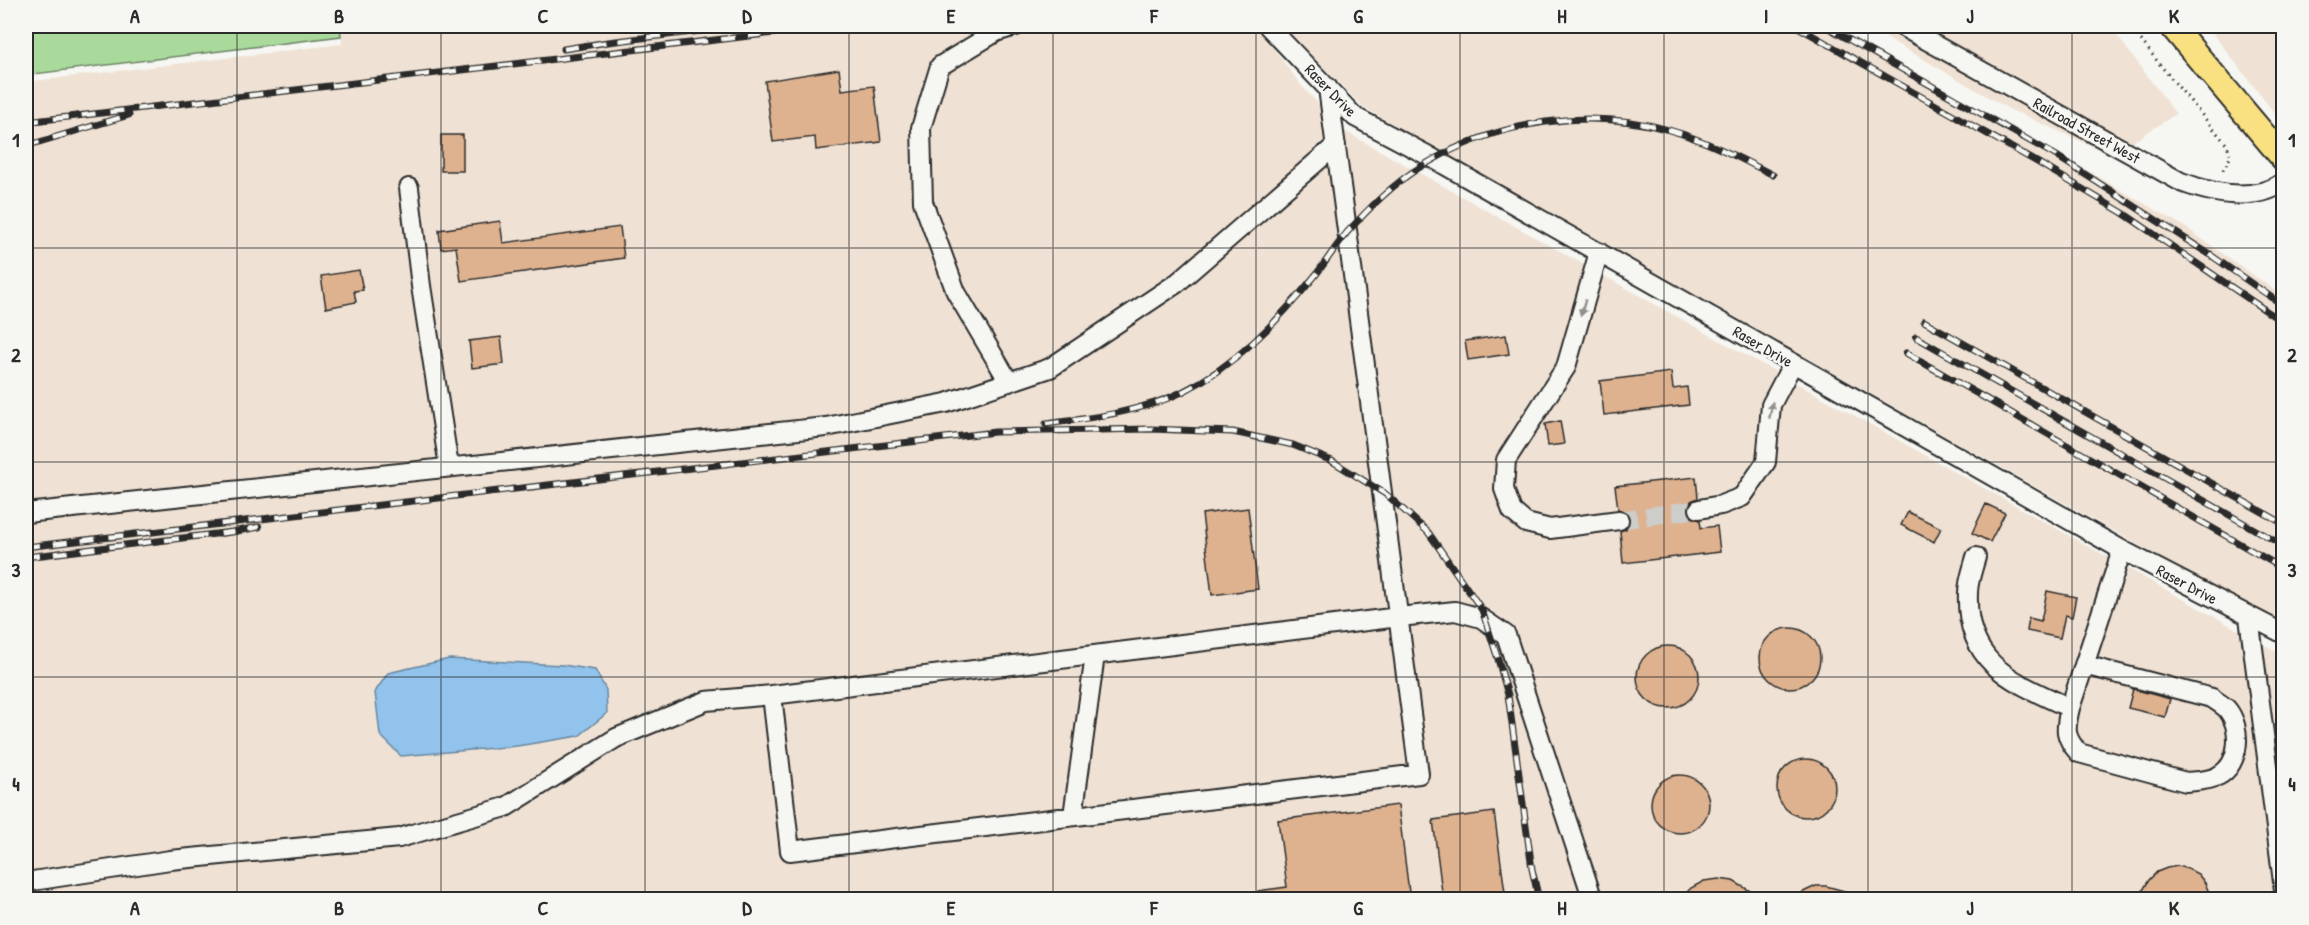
<svg xmlns="http://www.w3.org/2000/svg" width="2309" height="925" viewBox="0 0 2309 925" font-family="'Patrick Hand',sans-serif">
  <rect width="100%" height="100%" fill="#f6f6f2"/>
  <filter id="ink" filterUnits="userSpaceOnUse"><feTurbulence type="fractalNoise" baseFrequency=".0167" numOctaves="2"/><feDisplacementMap in="SourceGraphic" scale="12" xChannelSelector="R" yChannelSelector="G"/><feConvolveMatrix kernelMatrix="1 2 1 2 8 2 1 2 1" color-interpolation-filters="sRGB"/></filter>
  <g filter="url(#ink)">
    <path fill="#efe2d4" d="M340 26H1248L1262 33 1301 85 1341 129 2283 655V899H26V82L342 44Z
      M1275 26H1833L2182 225 2283 296V640L2147 550 1363 107 1301 45Z
      M1866 26H2110L2176 114 2112 155 2009 109Z
      M2207 26H2283V123L2279 119Z"/>
    <path fill="#a9da9b" stroke="#6a8263" stroke-width="1.5" d="M26 26H340L341 36 26 75Z"/>
    <path fill="#91c3ed" stroke="#68869f" stroke-width="1.5" d="M449 659 563 665 595 670 606 690 607 713 579 736 517 746 401 756 380 735 375 692 388 673Z"/>
    <path fill="#deb28f" stroke="#2b2b2b" stroke-width="1.5" d="M839 69 842 90 874 86 881 142 816 150 815 137 773 142 765 81Z
      M441 135H463V171H441Z
      M500 221 503 243 620 227 624 258 461 281 456 247 441 249 439 230Z
      M359 270 363 290 354 291 356 302 326 308 321 276Z
      M1506 335 1509 354 1468 360 1465 341Z
      M501 337 504 364 472 368 469 341Z
      M1671 372 1673 389 1687 387 1689 405 1604 415 1600 381Z
      M1560 421 1564 444 1548 446 1545 424Z
      M1696 477 1698 498 1691 501 1688 512 1691 517 1700 520 1701 528 1717 526 1720 552 1623 563 1620 531 1626 529 1630 519 1628 513 1618 509 1615 486Z
      M1986 504 2005 513 1990 542 1972 533Z
      M1248 508 1258 589 1212 595 1202 514Z
      M1908 512 1941 528 1934 542 1901 525Z
      M2047 591 2076 597 2072 617 2065 615 2060 638 2027 631 2029 618 2041 621Z
      M1760 658a30 30 0 1 1 60 0a30 30 0 1 1-60 0Z
      M1637 677a31 31 0 1 1 62 0a31 31 0 1 1-62 0Z
      M2133 689 2170 699 2165 717 2128 708Z
      M1777 788a29 29 0 1 1 58 0a29 29 0 1 1-58 0Z
      M1651 804a29 29 0 1 1 58 0a29 29 0 1 1-58 0Z
      M1398 805 1410 900H1259L1258 891 1287 887 1278 820Z
      M1494 812 1506 900H1443L1433 820Z
      M2178 866 2188 869 2198 874 2205 883 2212 900H2142L2143 890 2149 880 2157 872 2167 868Z
      M1719 879 1733 881 1766 900H1679L1691 888 1704 881Z
      M1816 886H1826L1860 895V900H1786Z"/>
    <g fill="none" stroke-linecap="round" stroke-linejoin="round">
      <path stroke="#cdcdca" stroke-width="18" stroke-dasharray="18 9" stroke-linecap="butt" d="M1619 520 1699 509"/>
      <g stroke="#2b2b2b" stroke-width="22">
        <path id="minor" d="M1268 26 1355 117 1427 155 2122 550 2284 634
          M1901 26 2181 182C2213 194 2253 203 2284 182
          M1328 88C1359 317 1389 545 1419 774L790 851 772 695 1399 617 1455 611 1481 618 1506 635 1593 900
          M409 188 421 286 449 467
          M1599 252 1566 367 1506 460 1504 489 1512 511 1526 523 1550 529 1619 520
          M1009 382 956 292 923 202 921 128 940 66 996 32 1016 26
          M1699 509 1721 505 1742 497 1766 462 1771 405 1793 363
          M26 513 826 427 946 403 1050 368 1177 283 1336 145
          M1976 557C1973 568 1968 581 1968 593 1965 665 2014 682 2070 708
          M2249 617 2284 890
          M2084 665 2212 698C2216 701 2223 705 2227 709 2242 727 2241 764 2218 776 2209 781 2196 781 2186 782L2079 753C2064 737 2065 729 2070 708L2122 550
          M1073 816 1095 655
          M26 882 170 860 399 838 506 807 616 738 706 701 772 695"/>
      </g>
      <g stroke="#2b2b2b" stroke-width="28">
        <path id="major" d="M2172 26 2284 159"/>
      </g>
      <path stroke="#2b2b2b" stroke-width="3" stroke-dasharray="1.5 4.5" stroke-linecap="butt" d="M2130 26 2161 66 2227 145 2231 156 2223 170"/>
      <use href="#minor" stroke="#f6f6f2" stroke-width="18"/>
      <use href="#major" stroke="#f9e181" stroke-width="24"/>
      <g stroke="#2b2b2b" stroke-width="7">
        <path id="rail" d="M1796 26 2037 162 2123 213 2284 323
          M1825 26 2055 155 2212 256 2284 306
          M564 49 608 42 743 26
          M26 122 833 26
          M26 146 129 115
          M1924 321 2284 524
          M1916 337 2284 546
          M1906 353 2284 569
          M1046 424C1091 418 1141 412 1182 392 1235 366 1278 321 1314 277 1328 260 1338 241 1353 226 1374 203 1401 177 1429 162 1500 121 1589 107 1669 130 1705 140 1740 158 1773 175
          M26 547 995 432 1150 429 1233 432 1293 445 1332 461 1387 495 1428 532 1482 610 1498 659 1508 695 1532 869 1539 900
          M26 557 232 532 259 527"/>
      </g>
      <use href="#rail" stroke="#f6f6f2" stroke-width="4.5" stroke-dasharray="14" stroke-linecap="butt"/>
    </g>
    <defs><path id="oneway-solid" d="M-6-.8H1V-3.2L6.5 0L1 3.2V.8H-6Z" transform="scale(1.5)"/></defs>
    <g fill="#90908e">
      <use href="#oneway-solid" transform="translate(1583 308) rotate(106)"/>
      <use href="#oneway-solid" transform="translate(1771 410) rotate(-79)"/>
    </g>
  </g>
  <path fill="none" stroke="#2b2b2b" stroke-width="1.5" stroke-opacity="0.55" d="M237 26V900M441 26V900M645 26V900M849 26V900M1053 26V900M1256 26V900M1460 26V900M1664 26V900M1868 26V900M2072 26V900M26 248H2284M26 462H2284M26 677H2284"/>
  <g text-anchor="middle" dominant-baseline="central" stroke-width="5" stroke-linejoin="round" paint-order="stroke">
    <g font-size="16" fill="#2b2b2b" stroke="#f6f6f2">
      <text transform="translate(1331 90) rotate(46)">Raser Drive</text>
      <text transform="translate(2087 130) rotate(29)">Railroad Street West</text>
      <text transform="translate(1763 346) rotate(30)">Raser Drive</text>
      <text transform="translate(2187 584) rotate(28)">Raser Drive</text>
    </g>
  </g>
  <rect width="2309" height="925" fill="none" stroke="#f6f6f2" stroke-width="66"/>
  <rect x="33" y="33" width="2243" height="859" fill="none" stroke="#2b2b2b" stroke-width="2"/>
  <g font-size="20" text-anchor="middle" font-weight="bold" fill="#2b2b2b">
    <text x="135" y="23">A</text>
    <text x="339" y="23">B</text>
    <text x="543" y="23">C</text>
    <text x="747" y="23">D</text>
    <text x="951" y="23">E</text>
    <text x="1154" y="23">F</text>
    <text x="1358" y="23">G</text>
    <text x="1562" y="23">H</text>
    <text x="1766" y="23">I</text>
    <text x="1970" y="23">J</text>
    <text x="2174" y="23">K</text>
    <text x="16" y="147">1</text>
    <text x="2292" y="147">1</text>
    <text x="16" y="362">2</text>
    <text x="2292" y="362">2</text>
    <text x="16" y="577">3</text>
    <text x="2292" y="577">3</text>
    <text x="16" y="791">4</text>
    <text x="2292" y="791">4</text>
    <text x="135" y="915">A</text>
    <text x="339" y="915">B</text>
    <text x="543" y="915">C</text>
    <text x="747" y="915">D</text>
    <text x="951" y="915">E</text>
    <text x="1154" y="915">F</text>
    <text x="1358" y="915">G</text>
    <text x="1562" y="915">H</text>
    <text x="1766" y="915">I</text>
    <text x="1970" y="915">J</text>
    <text x="2174" y="915">K</text>
  </g>
</svg>
